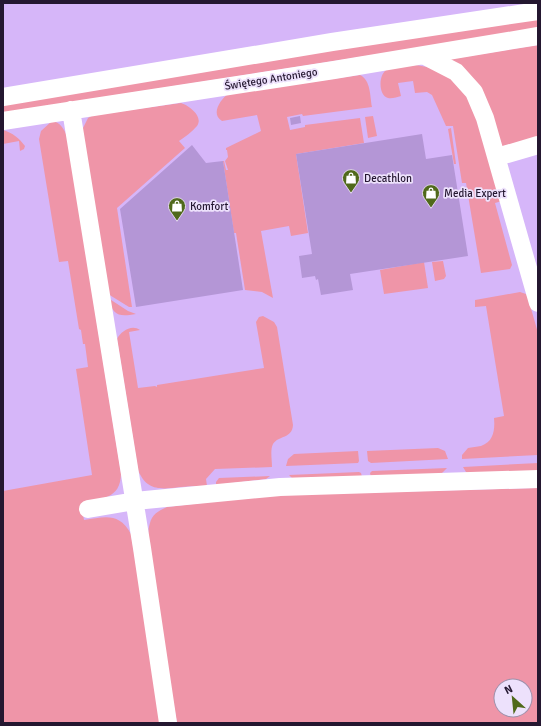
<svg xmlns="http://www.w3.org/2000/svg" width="541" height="726" viewBox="0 0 541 726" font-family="Signika,sans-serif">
  <rect width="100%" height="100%" fill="#d6b6f9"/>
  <path fill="#ef95a8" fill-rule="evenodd" d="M538 16V29L3 113V103Z
    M538 45V137L500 147 444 60Z
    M416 65 427 67 448 75 471 99 502 201 495 203 512 265 510 269 481 273 466 183H462L453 126H446L432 95 427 92 415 93 413 81 398 83 401 96C397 97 392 99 388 98 378 95 378 73 388 69 395 65 407 66 416 65Z
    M360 75C371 80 370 97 372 107L303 116 302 114 287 117 290 130 305 127V125L360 118 364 143 296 154 308 233 291 236 289 226 261 231 273 298 262 292 245 290 236 233H234L223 161H224L226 170H228L225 161 228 157 227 150H226V148L261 131 257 115 222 121C210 114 221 99 228 94Z
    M181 103C188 105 204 116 197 126 192 132 185 137 179 141L185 148 117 208 132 307H129L108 294 82 130 88 118 93 115Z
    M373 116 377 136 368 138 365 117Z
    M52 121C60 122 64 129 67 136L121 473C121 500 100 498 81 504L84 520C105 517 119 512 131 534L162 723H3V491L92 475 76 369 88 367 85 344H83L81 330 79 329 68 261 59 262 39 139 41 131Z
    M451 128 456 164H454L448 129Z
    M3 130C13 133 19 138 25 146L24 149 20 151 19 141 3 144Z
    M443 261 446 276 444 279 435 281 432 262Z
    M424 262 428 288 384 294 380 270Z
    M520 292 526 294 528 298 538 333V455L462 459V455L468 448C472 447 477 447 481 446 494 442 495 429 494 418L504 416 486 306 475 307V300Z
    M108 298 128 311 136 314C119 317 113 316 108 298Z
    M263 316 274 322 277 327 293 425C292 439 279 435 273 444 270 450 272 460 272 467L215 469 206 479 207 486C198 486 190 486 181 487 162 489 147 492 138 470L117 339C121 331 132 324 140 330L129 332 138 388 155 386 157 387V385L264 368 256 322 259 317Z
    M438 448 445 451 448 459 371 463 368 461 367 451Z
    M358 451 359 461 358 463 286 466 288 459 294 454Z
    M538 463V472L470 474 466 472 463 467Z
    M447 468 440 475 371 477 370 473 372 471Z
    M359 472 361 473 362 477 292 478 289 475Z
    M270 476 266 479 216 485V482L219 478Z
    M538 488V723H177C168 670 157 616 151 562 150 550 146 535 150 523 152 514 160 510 167 507L271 495ZM501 686H525V710H501Z"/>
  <path fill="#b496d6" d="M300 116 301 123 291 125 290 118Z
    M422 134 426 159 452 155 468 256 350 274 353 290 321 295 318 279 316 280 315 276 302 278 299 256 312 254 296 154Z
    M192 145 206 163 223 161 243 290 136 307 120 209Z"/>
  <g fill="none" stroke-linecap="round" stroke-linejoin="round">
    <path stroke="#fff" stroke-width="18" d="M423 55 456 72 474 92 485 118 538 303
      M3 97 332 42 538 11
      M71 110 142 548 168 723
      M3 121 334 70 538 36
      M497 157 538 145
      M88 509 135 501 280 487 538 479"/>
  </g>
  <defs>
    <g id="shop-pin" transform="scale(0.9)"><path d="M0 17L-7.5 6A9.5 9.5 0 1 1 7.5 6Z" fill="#50691b" stroke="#ede1fc"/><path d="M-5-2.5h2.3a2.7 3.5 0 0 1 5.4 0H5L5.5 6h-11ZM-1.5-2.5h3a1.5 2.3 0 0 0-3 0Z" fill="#fff"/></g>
  </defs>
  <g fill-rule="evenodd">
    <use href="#shop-pin" x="351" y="178"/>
    <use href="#shop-pin" x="431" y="193"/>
    <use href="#shop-pin" x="177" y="206"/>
  </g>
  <g text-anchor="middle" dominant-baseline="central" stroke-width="3.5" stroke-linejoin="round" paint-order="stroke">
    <g font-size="11" fill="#241730" stroke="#ede1fc">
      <text transform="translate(271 79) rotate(-9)">Świętego Antoniego</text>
    </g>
    <g font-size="11" fill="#241730" stroke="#ede1fc" text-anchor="start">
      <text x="364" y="178">Decathlon</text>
      <text x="444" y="193">Media Expert</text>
      <text x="190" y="206">Komfort</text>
    </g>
  </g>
  <rect width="541" height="726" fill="none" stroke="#241730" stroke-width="8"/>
  <g transform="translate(513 698) rotate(333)"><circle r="19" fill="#ede1fc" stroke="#9d90aa"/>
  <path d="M0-3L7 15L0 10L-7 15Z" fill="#50691b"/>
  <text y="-6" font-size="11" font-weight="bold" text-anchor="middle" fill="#241730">N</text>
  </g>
</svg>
